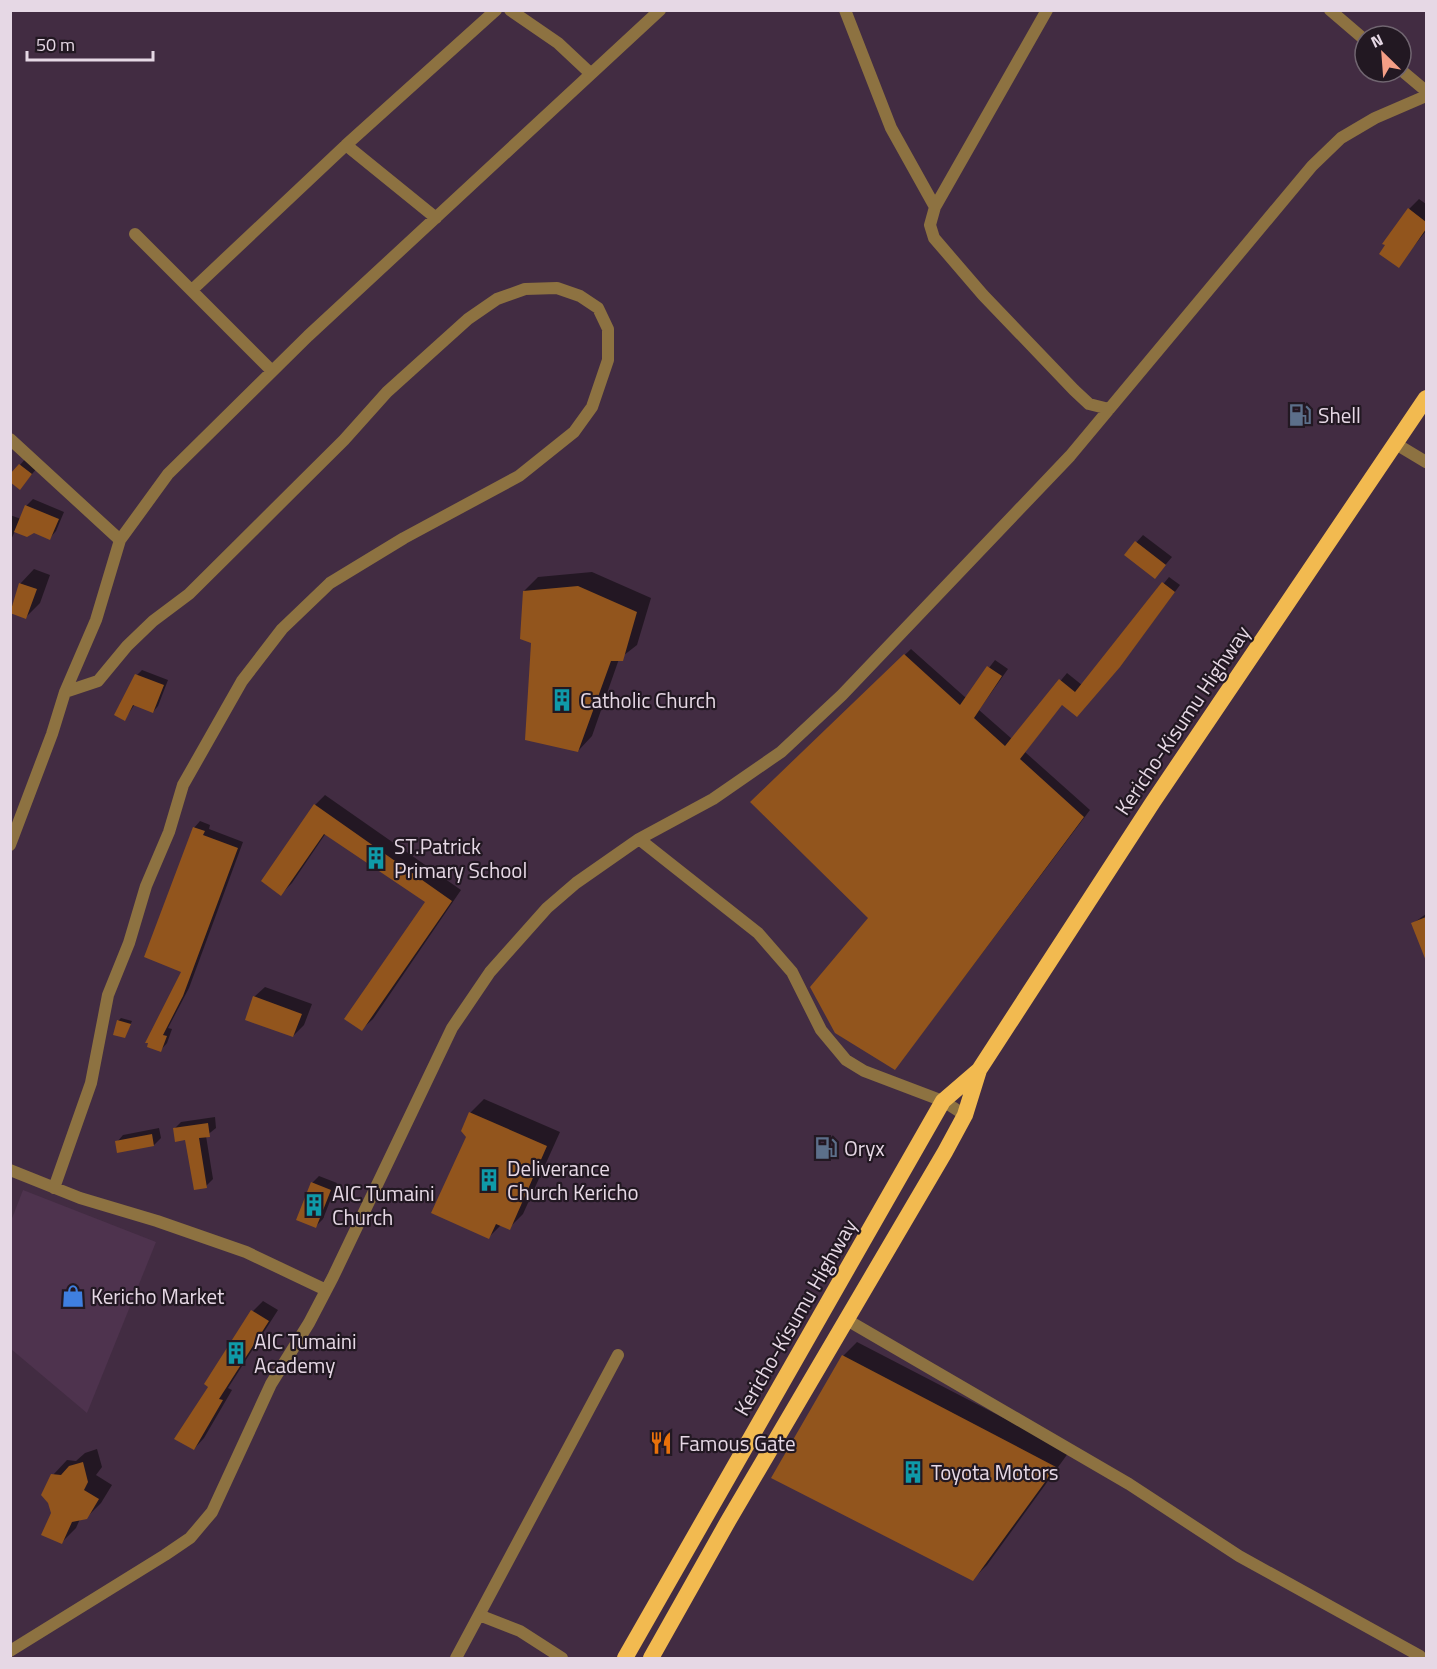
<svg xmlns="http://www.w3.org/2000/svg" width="1437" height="1669" viewBox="0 0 1437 1669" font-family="'Titillium Web',sans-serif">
  <rect width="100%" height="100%" fill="#422c42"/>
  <path fill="#4e334e" d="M23 1190 156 1242 87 1413 11 1349V1221Z"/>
  <path fill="#0007" d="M1419 199 1426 204V231L1398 266 1409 209Z
    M26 458 38 467 26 481 20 465Z
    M33 499 64 512 56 531 50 538 34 532 15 531 10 542V515L21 519 26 506Z
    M1143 535 1172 557 1161 570 1126 554Z
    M34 569 50 575 40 603 26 617 10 612 20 584Z
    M592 572 651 598 637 645 619 659 592 736 578 751 533 642 524 591 538 577Z
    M1169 577 1180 585 1126 658 1062 704 1025 752 1090 810 901 1061 870 918 752 802 911 649 966 698 995 660 1008 669 979 710 1012 739 1067 673 1082 685Z
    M142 670 168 680 158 706 153 712 135 704 125 719 137 675Z
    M325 795 461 890 373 1019 362 1029 427 902 326 833 292 883 281 894 315 805Z
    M200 821 210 825 209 829 243 842 189 988 168 1028 172 1029 167 1043 161 1050 149 1046 183 971 194 828Z
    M1426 914V937L1419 940 1412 924Z
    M265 987 312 1004 304 1025 293 1036 254 997Z
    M121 1018 132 1021 125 1036 118 1021Z
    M484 1099 560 1132 523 1214 509 1228 502 1224 489 1237 467 1137 470 1113Z
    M215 1117 216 1128 206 1136 213 1179 206 1186 186 1138 174 1129 181 1122Z
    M159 1128 161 1138 154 1145 117 1142 123 1135Z
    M319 1176 337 1183 323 1219 316 1226 312 1183Z
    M263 1301 278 1310 228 1388 232 1390 204 1438 194 1449 210 1386 253 1311Z
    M857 1342 1069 1452 987 1565 973 1579 843 1356Z
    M97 1449 102 1467 96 1475 112 1485 101 1503 86 1518 80 1519 76 1528 61 1543 52 1513 53 1475 67 1460 76 1461 85 1453Z"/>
  <path fill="#92551d" d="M1408 208 1426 222V229L1399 268 1379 254 1385 245 1382 244Z
    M19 464 32 474 20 490 10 482V474Z
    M25 505 59 519 50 540 34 533 27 537 14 532Z
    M1135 541 1166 565 1155 579 1124 555Z
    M1162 582 1175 592 1120 667 1077 717 1062 705 1020 759 1084 817 895 1070 835 1033 810 987 868 918 750 802 904 654 960 705 987 666 1002 676 974 718 1005 746 1059 679 1075 692Z
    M19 583 37 589 26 619 10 613Z
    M578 586 637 612 623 661H611L578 752 525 740 531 643 520 639 523 591Z
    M135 674 164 685 153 713 133 705 125 721 114 715Z
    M314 804 452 901 362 1031 344 1019 425 902 324 834 281 896 261 881Z
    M193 827 205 831 203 835 238 848 183 996 163 1035 167 1036 161 1052 147 1047 148 1043H145L181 972 144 957Z
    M1426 917V961L1411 923Z
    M253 996 302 1014 293 1037 245 1020Z
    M117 1020 131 1024 125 1038 113 1035Z
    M469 1112 547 1146 510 1230 496 1224 489 1239 431 1213 466 1137 461 1131Z
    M208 1123 210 1137 199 1138 207 1188 194 1190 185 1140 175 1142 173 1128Z
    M152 1134 154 1146 117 1153 115 1141Z
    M311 1182 331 1190 316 1228 296 1220Z
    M251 1310 269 1321 219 1399 223 1400 194 1450 174 1439 208 1387 204 1384Z
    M842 1355 1056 1467 973 1581 771 1478Z
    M83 1462 88 1482 84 1490 99 1499 87 1519 72 1522 62 1544 41 1535 51 1513 48 1503 41 1495 51 1474 61 1475 69 1466Z"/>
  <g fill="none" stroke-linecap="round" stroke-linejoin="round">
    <path stroke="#8d7241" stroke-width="12" d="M510 10 558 43 590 73
      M845 10 891 128 935 207
      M1047 10 935 207 930 225 934 238 983 295 1074 390 1089 404 1109 409
      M1330 10 1365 40
      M1401 70 1426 91
      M346 145 496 10
      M135 234 272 371
      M192 290 346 145 436 218
      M10 439 120 540
      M1396 444 1426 462
      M639 839 758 933 792 972 821 1030 846 1060 864 1071 943 1101 965 1115
      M10 845 52 734 65 692 96 620 120 540 168 474 308 336 660 10
      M10 1170 80 1198 157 1221 246 1252 326 1290
      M54 1188 91 1083 108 995 129 943 146 886 169 832 183 785 242 681 282 629 330 583 404 538 519 476 574 432 592 407 608 360V329L598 308 580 296 557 288 525 289 497 299 468 319 387 392 344 440 189 594 153 621 127 646 98 681 65 692
      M847 1320 1129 1484 1239 1556 1420 1656 1419 1658
      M479 1615 520 1631 562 1658
      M10 1651 165 1555 190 1538 212 1512 271 1384 309 1323 333 1277 452 1028 490 972 547 908 576 883 639 839 713 799 781 752 842 695 1070 456 1312 166 1341 138 1375 118 1426 96
      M456 1658 618 1355"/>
    <path stroke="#f2ba50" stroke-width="16" d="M625 1658 943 1101 979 1070
      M651 1658 727 1523 945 1152 965 1115 979 1070 1153 802 1426 398"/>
  </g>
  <defs>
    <g id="fuel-bare" transform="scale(1.8)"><path d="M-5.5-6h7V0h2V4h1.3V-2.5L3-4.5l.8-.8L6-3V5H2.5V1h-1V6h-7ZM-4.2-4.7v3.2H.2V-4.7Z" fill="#5c6f8a" stroke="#221822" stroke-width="2.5" paint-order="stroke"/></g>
    <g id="building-bare" transform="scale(1.8)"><path d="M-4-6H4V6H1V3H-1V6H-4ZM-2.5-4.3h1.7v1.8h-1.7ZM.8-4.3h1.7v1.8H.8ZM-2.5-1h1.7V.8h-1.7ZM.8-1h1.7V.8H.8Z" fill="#0f9aa8" stroke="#221822" stroke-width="2.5" paint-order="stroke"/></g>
    <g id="shop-bare" transform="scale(1.8)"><path d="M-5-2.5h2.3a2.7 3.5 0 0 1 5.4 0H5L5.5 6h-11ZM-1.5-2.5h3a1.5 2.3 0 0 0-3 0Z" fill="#3f7fe0" stroke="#221822" stroke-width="2.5" paint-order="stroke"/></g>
    <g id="restaurant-bare" transform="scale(1.8)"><path d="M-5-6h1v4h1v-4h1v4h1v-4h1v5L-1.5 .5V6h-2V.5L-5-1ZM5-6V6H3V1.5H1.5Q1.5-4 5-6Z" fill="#e8710a" stroke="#221822" stroke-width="2.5" paint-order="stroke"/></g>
  </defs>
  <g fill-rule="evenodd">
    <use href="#fuel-bare" x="1300" y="415"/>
    <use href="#building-bare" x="562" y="700"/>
    <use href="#building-bare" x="376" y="858"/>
    <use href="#fuel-bare" x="826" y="1148"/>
    <use href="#building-bare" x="489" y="1180"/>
    <use href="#building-bare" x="314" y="1205"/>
    <use href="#shop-bare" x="73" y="1296"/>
    <use href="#building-bare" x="236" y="1353"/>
    <use href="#restaurant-bare" x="661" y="1443"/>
    <use href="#building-bare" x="913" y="1472"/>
  </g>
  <g text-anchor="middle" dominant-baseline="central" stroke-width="4.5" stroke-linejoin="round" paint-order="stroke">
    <g font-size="21" fill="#e6d8e5" stroke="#221822" text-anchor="start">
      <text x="1318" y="415">Shell</text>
      <text x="580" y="700">Catholic Church</text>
      <text x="394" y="846">ST.Patrick<tspan x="394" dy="24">Primary School</tspan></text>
      <text x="844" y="1148">Oryx</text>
      <text x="507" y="1168">Deliverance<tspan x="507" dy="24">Church Kericho</tspan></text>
      <text x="332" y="1193">AIC Tumaini<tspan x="332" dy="24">Church</tspan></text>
      <text x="91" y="1296">Kericho Market</text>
      <text x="254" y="1341">AIC Tumaini<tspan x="254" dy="24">Academy</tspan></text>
      <text x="679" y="1443">Famous Gate</text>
      <text x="931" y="1472">Toyota Motors</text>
    </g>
    <g font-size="21" fill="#e6d8e5" stroke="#221822">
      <text transform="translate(1182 720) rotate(-56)">Kericho-Kisumu Highway</text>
      <text transform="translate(795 1317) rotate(-60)">Kericho-Kisumu Highway</text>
    </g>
  </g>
  <rect width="1437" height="1669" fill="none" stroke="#e6d8e5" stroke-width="24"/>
  <g transform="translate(1383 54) rotate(335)"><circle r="28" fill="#221822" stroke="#706570" stroke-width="1.5"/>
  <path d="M0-4.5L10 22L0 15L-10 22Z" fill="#f49e86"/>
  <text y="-9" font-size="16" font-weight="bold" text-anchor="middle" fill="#e6d8e5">N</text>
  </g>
  <path d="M27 51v9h126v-9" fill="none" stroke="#e6d8e5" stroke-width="3"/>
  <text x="36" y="51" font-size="18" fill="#e6d8e5" stroke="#221822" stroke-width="4.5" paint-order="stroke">50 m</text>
</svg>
